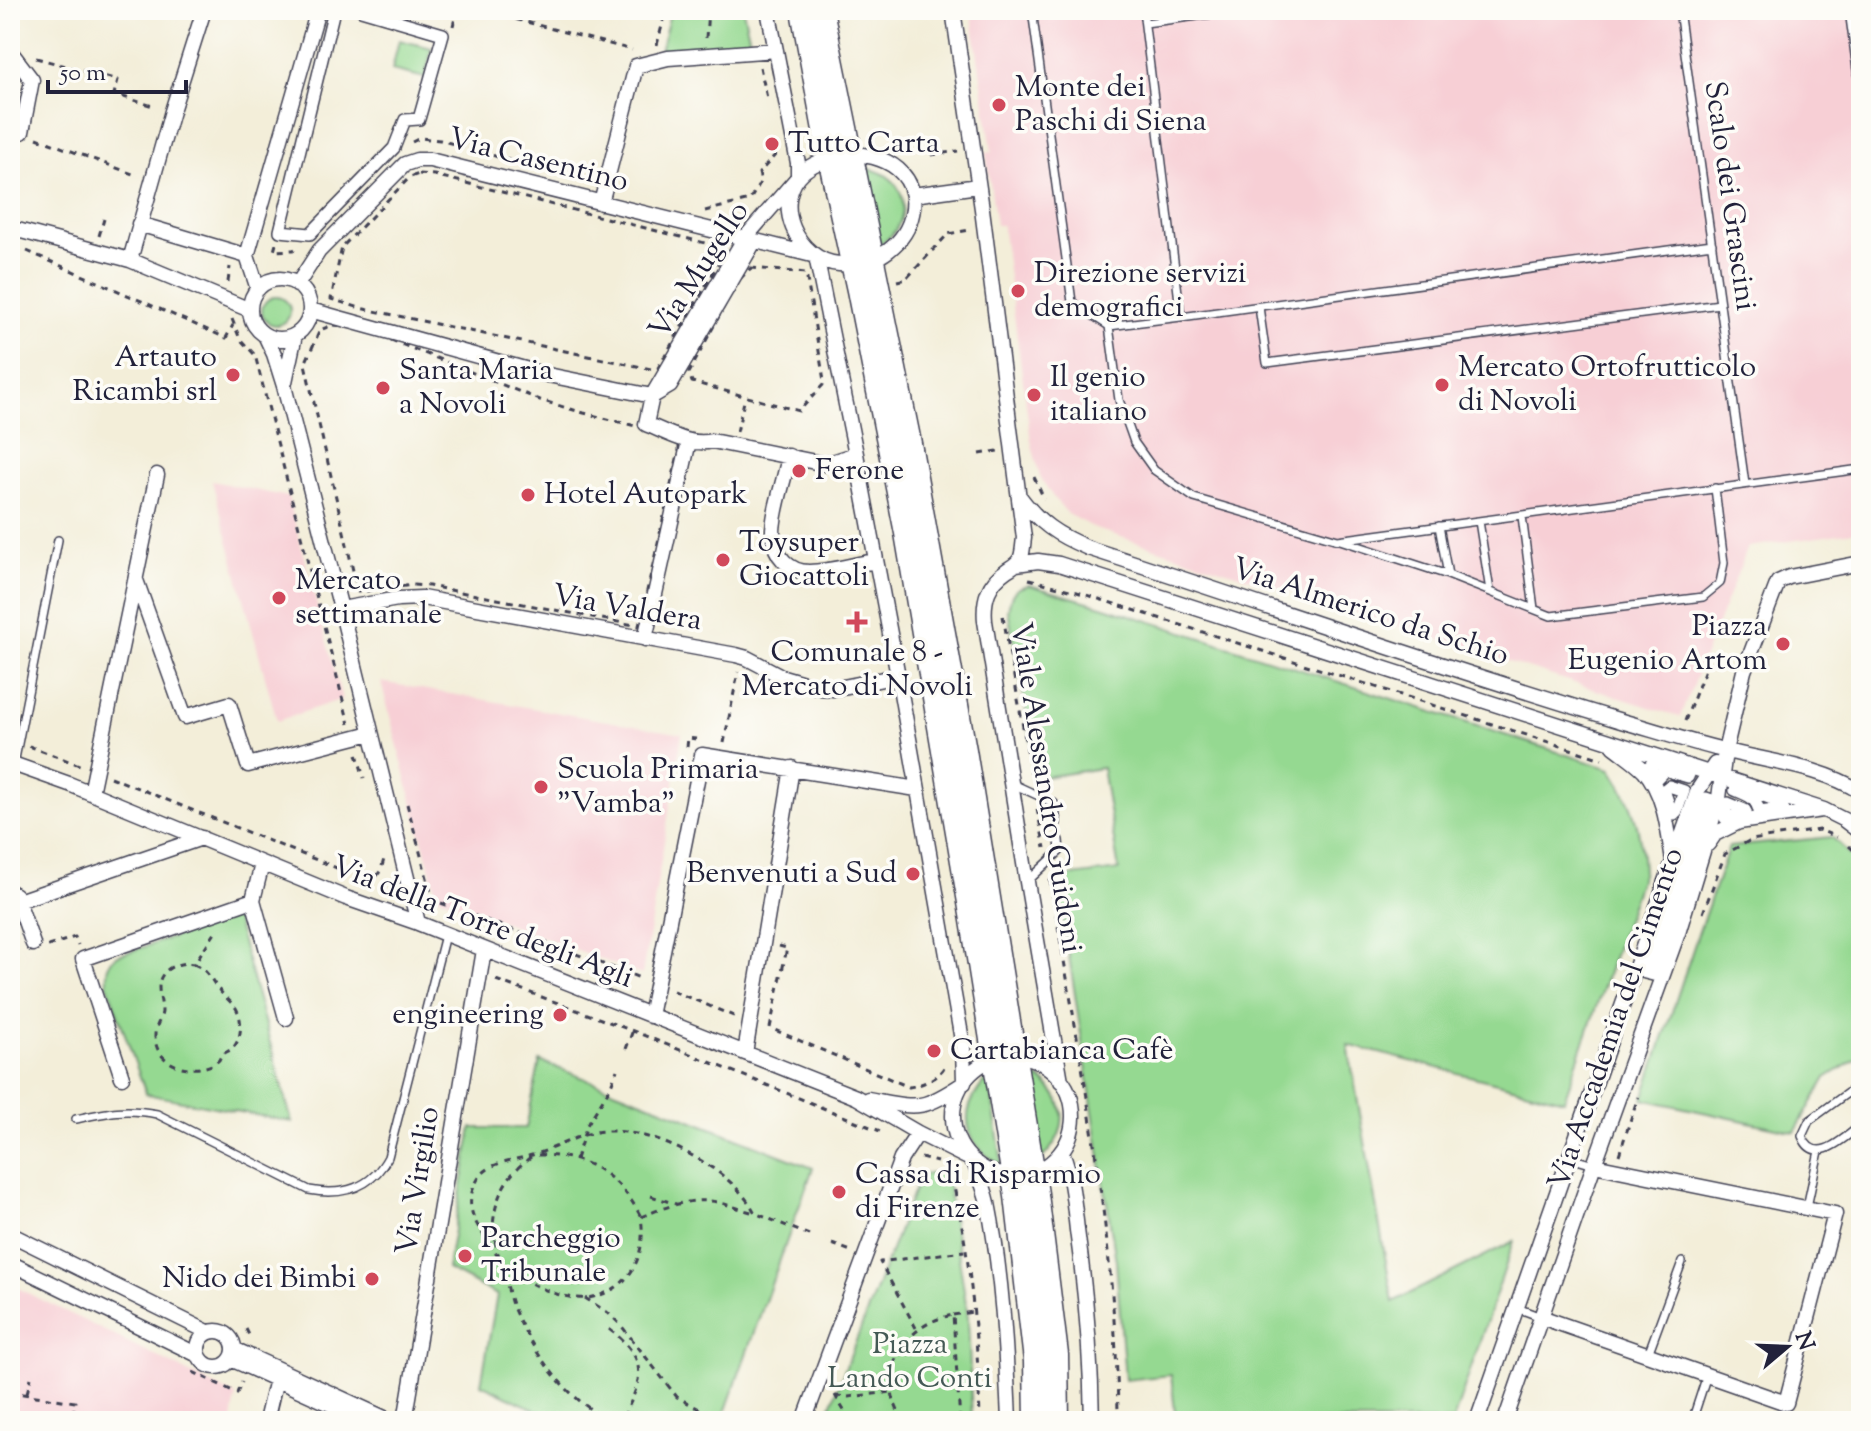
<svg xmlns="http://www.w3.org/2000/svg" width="1871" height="1431" viewBox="0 0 1871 1431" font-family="'Sorts Mill Goudy',serif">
  <rect width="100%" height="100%" fill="#fdfcf7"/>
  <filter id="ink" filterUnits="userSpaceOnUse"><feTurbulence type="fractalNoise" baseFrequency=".0125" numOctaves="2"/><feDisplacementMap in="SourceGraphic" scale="16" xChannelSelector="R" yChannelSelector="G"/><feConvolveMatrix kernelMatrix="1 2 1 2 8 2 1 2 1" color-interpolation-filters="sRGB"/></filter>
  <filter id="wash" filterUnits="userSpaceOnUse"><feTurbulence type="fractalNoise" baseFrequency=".006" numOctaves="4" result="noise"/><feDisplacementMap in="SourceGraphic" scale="32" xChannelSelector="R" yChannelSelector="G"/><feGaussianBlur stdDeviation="1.8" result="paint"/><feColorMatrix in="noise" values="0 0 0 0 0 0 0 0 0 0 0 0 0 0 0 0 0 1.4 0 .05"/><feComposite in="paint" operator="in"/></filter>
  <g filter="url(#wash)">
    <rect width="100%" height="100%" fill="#f3eed9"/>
    <path fill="#f7cfd5" d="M971 10H1861V531L1748 547 1680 717 1096 529 1068 514 1053 497 1040 477 1031 441 1002 225H996L986 153 992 152Z
      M212 481 288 497 342 699 277 721Z
      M381 682 682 734 642 975 437 896Z
      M10 1284 236 1396 232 1421H10Z"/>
    <path fill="#95d991" stroke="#5c7e66" stroke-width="2" d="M671 10H743L750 41 660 51Z
      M399 40 432 48 425 78 392 70Z
      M862 167C871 169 880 171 887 176 913 194 905 232 879 244Z
      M262 311a14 14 0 1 1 28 0a14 14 0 1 1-28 0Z
      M1029 585 1102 606 1611 769C1634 805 1641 829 1643 871L1564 1100 1348 1045 1393 1302 1514 1241 1453 1421H1176L1171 1375 1125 1380 1116 1261 1057 878 1119 870 1102 768 1038 778 1008 610C1011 594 1013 588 1029 585Z
      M1832 837 1861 865V1056L1826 1078 1795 1132 1643 1099 1697 937 1729 847Z
      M235 917 292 1122 146 1094 107 983C106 971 107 964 116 956Z
      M540 1061 813 1168 722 1421H559L481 1384 497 1295 447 1269 472 1128H526Z
      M1026 1071C1068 1091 1075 1128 1040 1160Z
      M989 1076 1002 1164C983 1157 966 1138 968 1115 969 1101 980 1087 989 1076Z
      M946 1172 968 1317 972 1421H825L920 1175Z"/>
  </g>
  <g filter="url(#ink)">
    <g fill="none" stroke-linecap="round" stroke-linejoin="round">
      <g stroke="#414153" stroke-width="10">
        <path id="service" d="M1032 10 1072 302 1109 326 1119 400 1134 442 1154 470 1194 498 1338 540 1861 469
          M1679 10 1745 484
          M1849 10 1861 100
          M1145 23 1243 10
          M1259 307 1267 363 1720 304
          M1181 317 1712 244
          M1109 326 1181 317 1143 10
          M1522 516 1534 609
          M1479 521 1490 591
          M1439 526 1448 575
          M1340 540 1448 575 1551 616 1703 597 1720 583 1724 563 1715 488
          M14 764 58 540
          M1013 784 1054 803 1057 823
          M1029 880 1060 851 1059 840
          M1861 1083 1809 1121 1802 1136C1815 1168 1845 1137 1861 1125
          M76 1119C108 1112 124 1108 157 1114L309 1190C343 1196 371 1189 388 1157L445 935
          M1570 1158 1594 1165
          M1807 1207 1819 1151
          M1517 1308 1541 1317
          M1648 1354 1682 1262
          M1692 1421 1707 1375"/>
      </g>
      <g stroke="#414153" stroke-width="14">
        <path id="pedestrian" d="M334 10 280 231 310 234 394 148 405 120 419 119 443 34 361 10
          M1654 762 1664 765 1662 773 1657 778 1652 771 1651 764Z
          M1673 766 1690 772 1688 777 1671 772Z
          M1669 786 1684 791 1677 811 1674 814 1672 813 1664 790Z
          M1736 786 1783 803V808L1759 811C1756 797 1747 795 1735 790Z
          M1706 798 1712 800 1653 975 1645 973Z
          M1728 803 1745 810 1746 812 1744 814 1725 818 1724 815Z"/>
      </g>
      <g stroke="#414153" stroke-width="17">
        <path id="minor" d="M768 10 798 163V177L744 239 652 396 646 424C666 432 691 447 712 441L825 464 856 454
          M953 10 982 209 1024 538C1023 544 1023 551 1021 557 1018 564 1013 566 1007 570 988 583 983 599 985 621L1027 882 1061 1081
          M10 51 32 80 22 132
          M850 154C951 157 919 271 839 264 797 261 770 201 804 171 818 160 833 157 850 154Z
          M913 195 978 186
          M601 203 636 66 668 58 776 50
          M139 224 247 256
          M10 228 130 260 250 310
          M130 260 172 111 204 10
          M250 309a30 30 0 1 1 60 0a30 30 0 1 1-60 0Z
          M297 285 319 251 405 164 417 160H430L816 256 856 454 898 676 963 1046 964 1082
          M258 289 247 256 318 10
          M310 310 543 374 652 396
          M265 335 274 354 284 386 341 609 418 923
          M285 382 295 335
          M653 396 670 386 754 242
          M789 456C785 479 772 513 773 535 774 555 789 572 809 572 830 572 855 564 876 561
          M1019 496C1039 523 1057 535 1088 548 1265 605 1440 667 1618 720 1653 730 1687 741 1723 750 1768 762 1820 766 1861 792
          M1016 564 1038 561 1059 564 1824 810 1844 820 1861 833
          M136 580 185 717 229 704 248 765 371 733
          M341 609 398 599 422 598 736 655 747 658 783 677 821 688 833 689 898 676
          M645 639 689 441
          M1614 746C1624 754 1635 761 1644 770 1665 794 1668 831 1673 861
          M10 763 69 784 346 898 418 923 856 1097 918 1133 974 1161
          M91 793 157 475
          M1708 844 1715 834 1739 822 1822 810
          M10 892 15 895 18 901 202 838
          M253 900 286 1018
          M18 901 33 944
          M650 1016 702 755 917 789
          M745 1053 792 768
          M953 1116a60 60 0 1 1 120 0a60 60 0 1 1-120 0Z
          M122 1077 83 959 253 900 262 864
          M868 1099C918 1108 920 1112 964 1083
          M1062 1152C1072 1176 1074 1204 1077 1230 1086 1294 1091 1357 1092 1421
          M974 1162C979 1175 985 1189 988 1203 1002 1274 1006 1348 1009 1421
          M10 1234 208 1332
          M10 1263 198 1355
          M1541 1317 1786 1403 1835 1214 1594 1165
          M198 1349a18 18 0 1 1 36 0a18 18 0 1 1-36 0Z
          M234 1349 391 1421
          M231 1359 368 1421
          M266 1421 276 1379
          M405 1421 484 950
          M804 1421 901 1159 918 1133
          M1477 1421 1698 790 1715 764
          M1505 1421 1594 1165 1679 930 1719 798 1725 751 1744 671 1778 582 1789 577 1861 563"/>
      </g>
      <g stroke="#414153" stroke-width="27">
        <path id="primary" d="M803 10 830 157 859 290 907 533 972 914 1017 1196 1036 1361 1037 1421
          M821 10 908 438 964 750 1036 1194 1056 1355 1057 1421"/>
      </g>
      <path stroke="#414153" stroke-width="3" stroke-dasharray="6 6" stroke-linecap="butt" d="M481 10 632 50
        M453 26 457 10
        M706 38 708 10
        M657 45 666 10
        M36 58 118 80 114 94 156 107
        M760 67 767 98
        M37 138 138 176
        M412 142 420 138 440 140 543 170
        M931 155 958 151
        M419 174 434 175 721 247V259L658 368 651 369 360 308 331 299 342 247 410 177Z
        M705 211 750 200 761 181 759 173 777 153V149
        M99 236 104 219
        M276 244 274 251 293 250 295 249
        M27 251 226 338 233 325
        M751 268 806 273 824 381 823 385 799 411 692 382 689 373 737 282Z
        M897 281 906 279 948 234 969 230
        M228 282 230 267
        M232 319 240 339 255 355 349 724
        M333 325 353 327 374 333 540 400 584 413 671 435 679 440V450L639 626 429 586 413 585 358 592 305 364 320 330Z
        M737 432 745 397
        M980 454 998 451
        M1034 477 1044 499
        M1029 579 1077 592 1602 759
        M1003 616 1032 777
        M1685 721 1707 664
        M724 743 738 672
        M29 746 82 766
        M687 747 688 738 696 739
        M357 754 364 778
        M110 777 364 879 374 880 381 870 384 859
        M407 804 433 900 640 978
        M1037 809 1045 848
        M1849 846 1861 857
        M1050 879C1080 1058 1117 1240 1118 1421
        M1703 913 1725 854 1751 840 1819 830 1837 837
        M48 946 75 937 78 945
        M779 946 787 948 770 1028 909 1087C923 1085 940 1077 946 1064
        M194 964C208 970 211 980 219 990 224 996 231 1002 236 1008 243 1020 242 1038 233 1048 230 1051 225 1052 222 1055 221 1056 220 1058 219 1060 212 1067 200 1069 190 1068 172 1068 154 1055 155 1035 155 1026 161 1020 162 1012 162 1003 159 996 159 987 159 969 178 961 194 964L215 932
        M496 980 633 1031 880 1131
        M673 991 736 1017
        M626 1049 633 1030
        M538 1155C586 1155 619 1174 641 1217
        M1619 1155 1638 1097
        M531 1157C510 1172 498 1190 494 1217 492 1227 496 1250 500 1259 503 1267 516 1274 523 1279 541 1289 565 1300 587 1298 630 1292 647 1256 641 1217 664 1207 692 1197 717 1202 730 1205 742 1210 755 1213
        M921 1158 937 1162
        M576 1159 587 1125 610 1088 617 1070
        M949 1167C970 1247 978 1338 980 1421
        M651 1196 676 1204
        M832 1244 851 1251
        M585 1298 607 1312 620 1324 677 1397 705 1412
        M953 1315 973 1312
        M916 1328 880 1262 964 1251
        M246 1329 251 1339
        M609 1329C650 1360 643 1380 621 1421
        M193 1372 237 1393 242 1382
        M10 1392 75 1402 72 1421
        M27 1393 31 1378
        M835 1395 850 1421
        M836 1396 848 1397 892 1392
        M610 1421C565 1398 533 1353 513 1307 507 1292 507 1275 500 1261 486 1233 457 1213 478 1179 490 1161 512 1161 532 1155 557 1149 579 1132 606 1131 655 1129 733 1169 755 1213L809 1235
        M692 1421 705 1412 730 1421
        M904 1421C873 1376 902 1324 953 1315L960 1421"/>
      <use href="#service" stroke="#fff" stroke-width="7"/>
      <use href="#pedestrian" stroke="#fff" stroke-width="11"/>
      <use href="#minor" stroke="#fff" stroke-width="14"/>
      <use href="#primary" stroke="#fff" stroke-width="24"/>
    </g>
  </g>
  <g fill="#d1495b" stroke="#fdfcf7" stroke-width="3">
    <circle cx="999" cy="105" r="8"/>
    <circle cx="772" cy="144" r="8"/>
    <circle cx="1018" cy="291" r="8"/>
    <circle cx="233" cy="375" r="8"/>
    <circle cx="1442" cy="385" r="8"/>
    <circle cx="383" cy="388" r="8"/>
    <circle cx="1034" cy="395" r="8"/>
    <circle cx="799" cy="471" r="8"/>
    <circle cx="528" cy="495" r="8"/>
    <circle cx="723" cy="560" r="8"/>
    <circle cx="279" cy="598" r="8"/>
    <path d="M853 610h8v8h8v8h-8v8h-8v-8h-8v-8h8z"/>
    <circle cx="1783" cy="644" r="8"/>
    <circle cx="541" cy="787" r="8"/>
    <circle cx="913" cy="874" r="8"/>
    <circle cx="560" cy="1015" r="8"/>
    <circle cx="934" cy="1051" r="8"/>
    <circle cx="839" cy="1192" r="8"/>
    <circle cx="465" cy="1256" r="8"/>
    <circle cx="372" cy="1279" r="8"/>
  </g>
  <g text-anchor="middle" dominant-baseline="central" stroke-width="7" stroke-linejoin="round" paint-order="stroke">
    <g font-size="30" fill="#22223b" stroke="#fdfcf7" text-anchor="start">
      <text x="1015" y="88">Monte dei<tspan x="1015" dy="34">Paschi di Siena</tspan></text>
      <text x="788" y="144">Tutto Carta</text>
      <text x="1034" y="274">Direzione servizi<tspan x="1034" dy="34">demografici</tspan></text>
      <text x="217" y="358" text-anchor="end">Artauto<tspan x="217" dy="34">Ricambi srl</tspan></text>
      <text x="1458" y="368">Mercato Ortofrutticolo<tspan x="1458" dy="34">di Novoli</tspan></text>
      <text x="399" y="371">Santa Maria<tspan x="399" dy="34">a Novoli</tspan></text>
      <text x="1050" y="378">Il genio<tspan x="1050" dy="34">italiano</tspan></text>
      <text x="815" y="471">Ferone</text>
      <text x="544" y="495">Hotel Autopark</text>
      <text x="739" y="543">Toysuper<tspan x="739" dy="34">Giocattoli</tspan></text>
      <text x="295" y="581">Mercato<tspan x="295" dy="34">settimanale</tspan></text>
      <text x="1767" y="627" text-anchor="end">Piazza<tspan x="1767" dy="34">Eugenio Artom</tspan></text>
      <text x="857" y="653" text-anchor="middle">Comunale 8 -<tspan x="857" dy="34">Mercato di Novoli</tspan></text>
      <text x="557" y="770">Scuola Primaria<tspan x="557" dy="34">"Vamba"</tspan></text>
      <text x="897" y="874" text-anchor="end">Benvenuti a Sud</text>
      <text x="544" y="1015" text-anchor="end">engineering</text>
      <text x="950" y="1051">Cartabianca Cafè</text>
      <text x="855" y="1175">Cassa di Risparmio<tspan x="855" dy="34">di Firenze</tspan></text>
      <text x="481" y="1239">Parcheggio<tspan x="481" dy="34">Tribunale</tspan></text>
      <text x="356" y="1279" text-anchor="end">Nido dei Bimbi</text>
    </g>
    <g font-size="30" fill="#22223b" stroke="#fdfcf7">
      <text transform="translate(538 161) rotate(14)">Via Casentino</text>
      <text transform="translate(1729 196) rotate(82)">Scalo dei Grascini</text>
      <text transform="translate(700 271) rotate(-57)">Via Mugello</text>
      <text transform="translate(627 609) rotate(10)">Via Valdera</text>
      <text transform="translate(1370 613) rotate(18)">Via Almerico da Schio</text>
      <text transform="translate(1045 788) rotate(81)">Viale Alessandro Guidoni</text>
      <text transform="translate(482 923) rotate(21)">Via della Torre degli Agli</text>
      <text transform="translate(1617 1019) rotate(-71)">Via Accademia del Cimento</text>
      <text transform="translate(419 1181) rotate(-81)">Via Virgilio</text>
    </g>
    <g font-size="30" fill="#445955" stroke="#fdfcf7">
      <text x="910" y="1345">Piazza<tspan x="910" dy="34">Lando Conti</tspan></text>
    </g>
  </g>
  <rect width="1871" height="1431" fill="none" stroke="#fdfcf7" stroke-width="40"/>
  <g transform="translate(1787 1347) rotate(71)" stroke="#fdfcf7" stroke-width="6" paint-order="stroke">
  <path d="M0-6L14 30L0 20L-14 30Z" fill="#22223b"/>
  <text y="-12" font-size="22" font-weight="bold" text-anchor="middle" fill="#22223b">N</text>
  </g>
  <path d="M48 80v12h138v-12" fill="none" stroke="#22223b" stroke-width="4"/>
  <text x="60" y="80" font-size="24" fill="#22223b" stroke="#fdfcf7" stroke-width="6" paint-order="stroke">50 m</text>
</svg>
